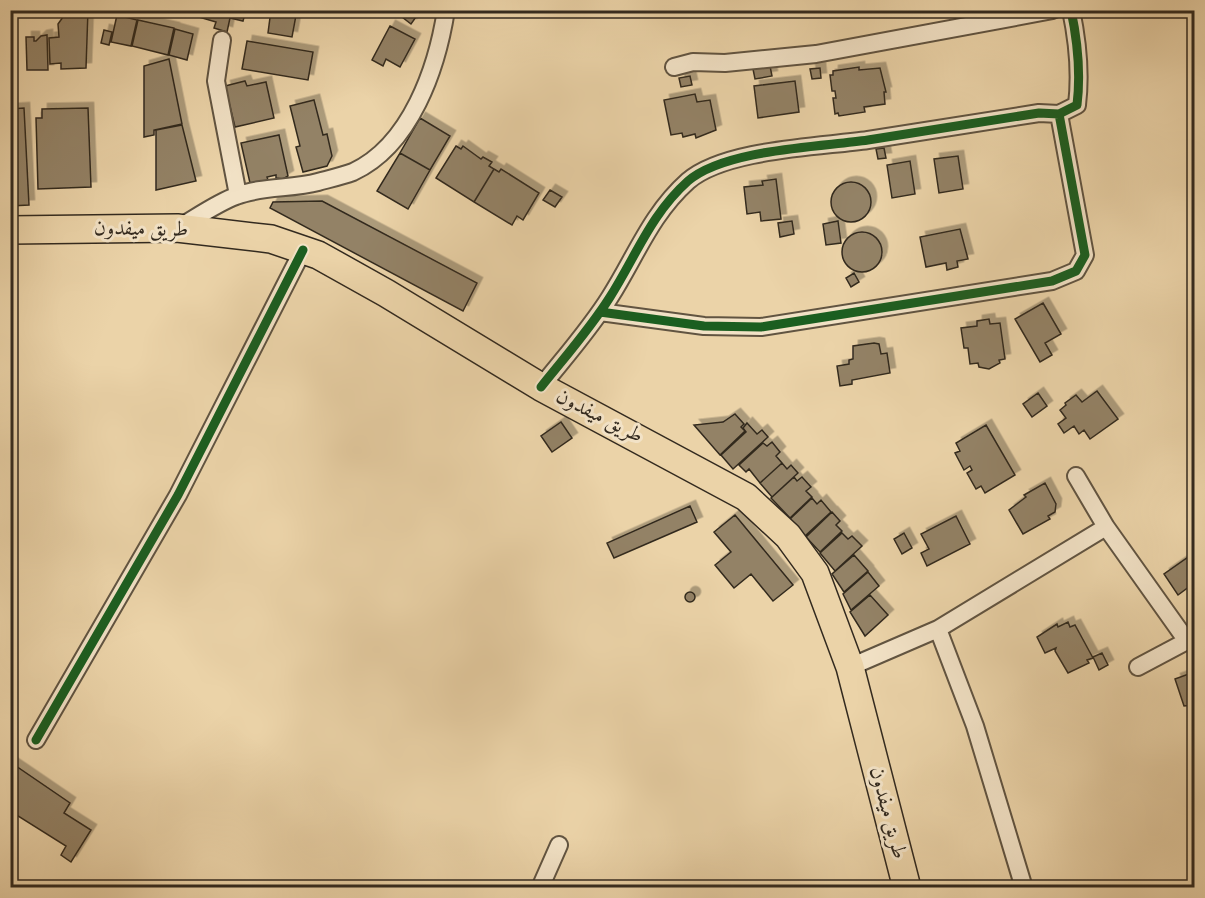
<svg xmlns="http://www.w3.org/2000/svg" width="1205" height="898" viewBox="0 0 1205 898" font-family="'Sorts Mill Goudy',Amiri,serif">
  <defs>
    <filter id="shadow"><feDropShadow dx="5.5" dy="-5.5" stdDeviation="0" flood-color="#0004"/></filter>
  </defs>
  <rect width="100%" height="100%" fill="#ebd3a8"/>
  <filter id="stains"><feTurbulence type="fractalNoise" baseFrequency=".00333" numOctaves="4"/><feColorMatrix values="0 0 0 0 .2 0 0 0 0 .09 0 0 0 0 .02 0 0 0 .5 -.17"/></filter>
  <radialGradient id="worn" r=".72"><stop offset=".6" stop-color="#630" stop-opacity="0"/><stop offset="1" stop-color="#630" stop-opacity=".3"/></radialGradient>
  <path fill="#938266" stroke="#332a1f" stroke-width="1.5" filter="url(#shadow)" d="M62 10H88L86 68 61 69V63L50 64 49 38 59 37 58 24 63 17Z
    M193 10H246L243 21 230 18 227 32 214 28 216 22 192 15Z
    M271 10H297L292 37 268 33Z
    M393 10H421L411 24Z
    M117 15 137 20 131 46 111 42Z
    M138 20 174 28 168 55 132 46Z
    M390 26 415 39 400 67 386 59 383 66 372 60Z
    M175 29 193 34 187 60 169 55Z
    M104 30 112 32 109 45 101 43Z
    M47 35 48 70H27L26 37H34V41H36L41 36Z
    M247 41 313 52 308 80 242 69Z
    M169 59 182 124 154 130V135L144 137V66Z
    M770 66 772 76 755 79 753 69Z
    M859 67V70L880 68 886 92H884L885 104 864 107 865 112 839 116 838 113 835 114 833 98H836L835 91H832L830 75H833V71Z
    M820 68 821 78 812 79 810 69Z
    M690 76 692 85 681 87 679 78Z
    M245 81 247 86 266 82 274 118 235 127 225 86Z
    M795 81 799 112 758 118 754 86Z
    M695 94 697 102 710 100 716 130 696 138 695 134 683 137 682 133 671 135 664 100Z
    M314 100 323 135 327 134 332 156 327 166 303 172 296 147 300 146 290 106Z
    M24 108 29 205 10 206V109Z
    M88 108 91 187 38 189 36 118H42V109Z
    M420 118 450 136 430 170 400 153Z
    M182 125 196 181 156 190V130Z
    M279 135 288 176 283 179 276 178V175L267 177 268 180 261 183H250L241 143Z
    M456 146 461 149 463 146 481 159 483 157 492 162 489 166 494 169 474 202 436 178Z
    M884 148 886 158 878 159 876 149Z
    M400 153 430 170 408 209 377 191Z
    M958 156 963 189 939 193 934 159Z
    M910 161 915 194 892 198 887 165Z
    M494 169 499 172 501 169 539 193 523 220 517 216 512 225 474 202Z
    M776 179 781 219 761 221 760 212 747 214 744 187 763 185 762 181Z
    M831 202a20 20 0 1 1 40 0a20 20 0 1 1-40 0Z
    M550 190 562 197 555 207 543 200Z
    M322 201 477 283 463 311 270 208 273 202Z
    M792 221 794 234 780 237 778 223Z
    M838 221 841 243 826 245 823 224Z
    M960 229 968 259 957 261 958 267 947 270 946 263 926 267 920 237Z
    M842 252a20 20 0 1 1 40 0a20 20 0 1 1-40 0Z
    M854 273 859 282 851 287 846 278Z
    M1043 303 1061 334 1045 343 1052 355 1040 362 1015 319Z
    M989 319 990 324 1000 323 1005 359 999 360 1000 363 989 369 979 367 978 363 970 364 968 348H964L961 328 977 326V321Z
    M874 343 879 344 881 354 887 353 890 373 852 380V384L840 386 837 366 849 364V360L853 359V346Z
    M1097 391 1118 419 1090 439 1084 430 1079 434 1074 426 1064 433 1058 424 1066 418 1060 410 1066 405 1065 403 1076 395 1082 402Z
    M1038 393 1047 406 1032 417 1023 404Z
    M735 414 744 424 741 427 745 431 720 455 694 425 723 422Z
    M561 422 572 438 552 452 541 436Z
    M747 423 757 434 762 430 768 437 733 469 721 455 746 432 743 428Z
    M986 425 1015 475 985 493 981 486 976 489 967 473 972 470 970 466 964 470 955 453 960 451 956 443Z
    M772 442 780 452 776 456 782 463 760 483 749 469 746 472 739 465 763 443 767 446Z
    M782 463 787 469 791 465 798 473 772 497 760 483Z
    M794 477 797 481 802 477 811 487 806 491 812 497 790 518 771 498Z
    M1045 483 1056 504 1055 512 1048 516 1050 519 1023 534 1009 510 1026 497 1024 495Z
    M812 498 817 504 821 500 831 512 805 536 789 520Z
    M690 506 697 522 614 558 607 543Z
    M832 512 840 521 836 525 842 531 820 552 806 537Z
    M735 515 793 585 773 601 751 574 734 588 715 565 731 552 714 532Z
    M956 516 970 544 927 566 921 553 929 549 921 534Z
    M842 533 848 539 852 536 862 546 835 571 820 553Z
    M904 533 912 548 902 554 894 539Z
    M1194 553V583L1178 595 1164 574Z
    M854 555 868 571 844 592 832 574Z
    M868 572 879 586 851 610 843 594Z
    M685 597a5 5 0 1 1 10 0a5 5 0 1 1-10 0Z
    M870 595 888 615 865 636 850 612Z
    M1068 622 1070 627 1075 625 1093 658 1087 660 1089 663 1068 673 1055 651 1056 648 1045 653 1037 637 1057 624 1058 627Z
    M1102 653 1108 665 1099 670 1093 657Z
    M1194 672V705L1184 706 1175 679Z
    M10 762 70 803 64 813 91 830 71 862 61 855 66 846 10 811 13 800 10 798Z"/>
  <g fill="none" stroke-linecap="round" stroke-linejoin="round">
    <g stroke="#615441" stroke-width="20">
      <path id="minor" d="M222 40 216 81 238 195
        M674 67 693 62 725 63 816 54 1053 10
        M180 227C199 216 217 203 236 196 261 186 292 189 318 182 329 179 342 176 353 172 411 145 437 68 446 10
        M600 312 704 326 761 327 1052 281 1076 271 1085 255 1059 114
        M541 387C564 358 590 329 610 297 636 256 651 214 688 181 725 149 820 147 868 140 925 131 982 122 1039 113L1059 114 1077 105C1081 72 1078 43 1071 10
        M1076 476 1106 527 1187 641 1194 640
        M938 629 975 726 1024 888
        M850 667 938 629 1106 527
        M1138 667 1187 641
        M36 740 178 495 303 250
        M540 888 559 845"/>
    </g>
    <g stroke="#332a1f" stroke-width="30">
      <path id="primary" d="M10 230 177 228 271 239 318 255 386 293 541 387 746 497 788 536 815 573 850 667 907 888"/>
    </g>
    <use href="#minor" stroke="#f2e2c6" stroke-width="16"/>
    <use href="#primary" stroke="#ebd3a8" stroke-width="27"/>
    <g stroke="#f2e2c6" stroke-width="13">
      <path id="cycleway" d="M600 312 704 326 761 327 1052 281 1076 271 1085 255 1059 114
        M541 387C564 358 590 329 610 297 636 256 651 214 688 181 725 149 820 147 868 140 925 131 982 122 1039 113L1059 114 1077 105C1081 72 1078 43 1071 10
        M36 740 178 495 303 250"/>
    </g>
    <use href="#cycleway" stroke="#1b5e20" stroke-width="9"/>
  </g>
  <g text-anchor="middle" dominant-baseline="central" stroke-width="6" stroke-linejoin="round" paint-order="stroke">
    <g font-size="21" fill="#332a1f" stroke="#f2e2c6">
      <text transform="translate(141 230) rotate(1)">طريق ميفدون</text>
      <text transform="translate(599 417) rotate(27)">طريق ميفدون</text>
      <text transform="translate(887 813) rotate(75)">طريق ميفدون</text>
    </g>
  </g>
  <rect width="1205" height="898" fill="none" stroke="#ebd3a8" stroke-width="36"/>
  <rect x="12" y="12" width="1181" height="874" fill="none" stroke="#332a1f" stroke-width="3"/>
  <rect x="18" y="18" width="1169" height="862" fill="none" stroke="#332a1f" stroke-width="1.5"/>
  <rect width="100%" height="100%" filter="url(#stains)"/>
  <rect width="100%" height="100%" fill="url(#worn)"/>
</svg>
